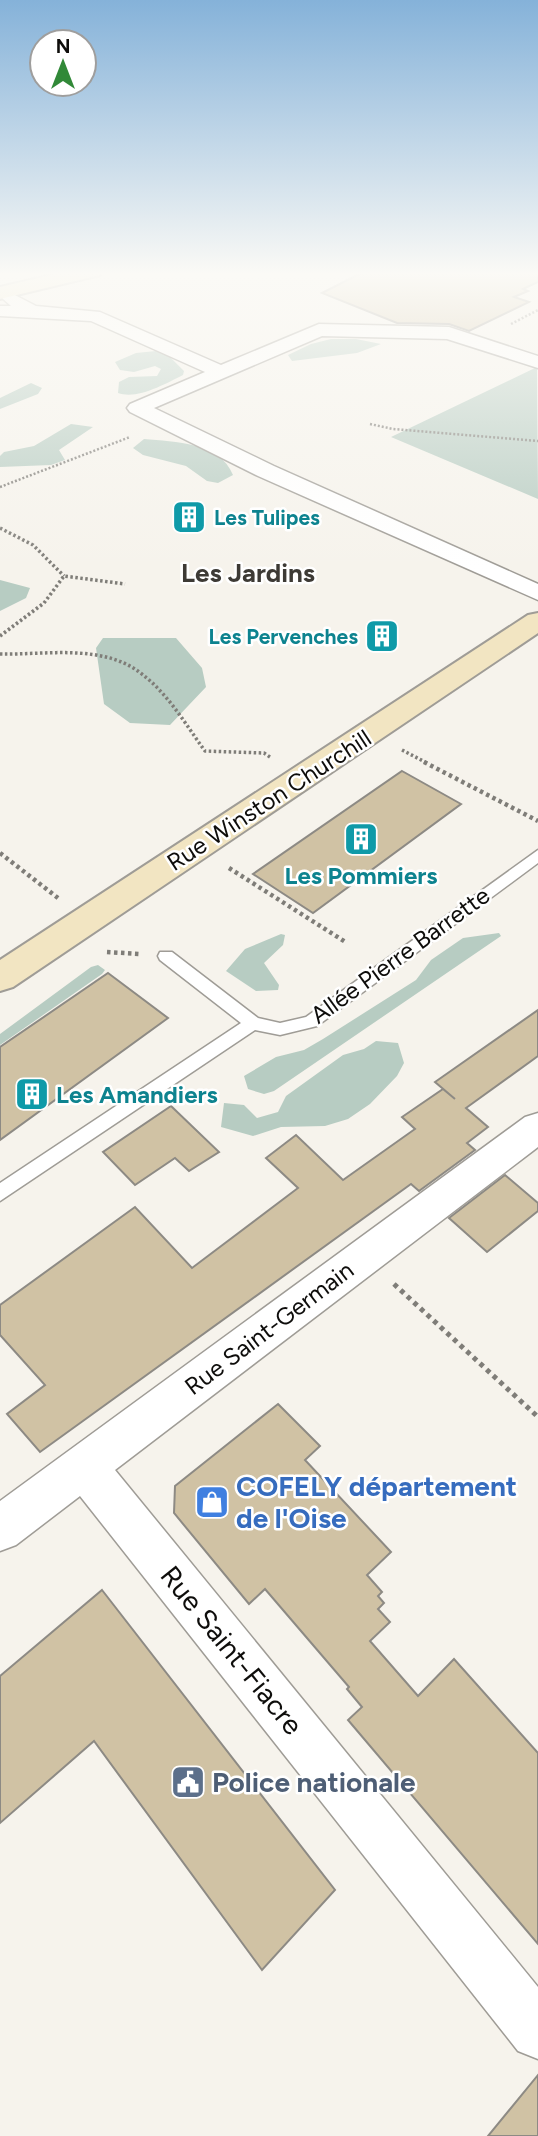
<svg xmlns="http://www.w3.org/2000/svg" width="538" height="2136" viewBox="0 0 538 2136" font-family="Figtree,sans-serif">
  <rect width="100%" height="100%" fill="#f6f3ec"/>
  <path fill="#b7ccc2" d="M331 339H356L381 344 357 353 292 361 288 355 311 344Z
    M156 351 169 356 184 371 183 375C165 384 137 400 118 393L119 382 129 377 157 376 161 369 155 366 134 372 120 370 115 362 136 353Z
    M537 367 538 499 391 437Z
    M31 383 42 388 38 394 0 409V398Z
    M71 424 93 427 59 450 65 460 51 465 0 467V456L4 452 34 446Z
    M144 439C175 442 220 442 233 475L218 483 207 481 186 466 143 455 133 448Z
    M0 580 30 588 26 598 0 611Z
    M103 638H176L202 668 206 687 170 725 130 723 104 704 96 648Z
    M499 933 501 936 274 1091 264 1094 248 1089 244 1076 276 1057 304 1050 323 1039 416 980 431 960 463 938Z
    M281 934 285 935 283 945 264 963 279 985 278 990 256 991 226 971 245 949Z
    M98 965 105 970 102 974 0 1045V1034L91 967Z
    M376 1041 398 1043 404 1063 397 1076 370 1104 348 1119 325 1126 281 1127 253 1136 221 1127 224 1103 244 1105 257 1118 278 1112 286 1096 343 1055 364 1049Z"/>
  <path fill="#d0c2a4" stroke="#8d8a84" stroke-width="2" d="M365 271H538V282L523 289 528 291 514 297 529 302 469 331 449 324 397 323 322 293Z
    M402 771 461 804 313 913 253 874Z
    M108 973 168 1018 0 1140V1047Z
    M538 1010V1056L466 1108 488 1127 467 1143 475 1150 419 1191 411 1184 40 1452 7 1414 45 1385 0 1335V1305L135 1207 192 1268 298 1188 266 1158 296 1135 343 1180 415 1129 402 1117 443 1089 455 1099 435 1082Z
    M171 1106 219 1152 189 1171 175 1158 135 1185 103 1152Z
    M505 1175 538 1203V1211L487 1252 449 1218Z
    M278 1404 320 1446 305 1460 391 1552 367 1575 382 1592 378 1596 384 1603 378 1609 390 1622 370 1641 418 1696 454 1659 538 1753V1944L348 1720 362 1707 347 1689 349 1687 265 1589 249 1604 174 1513 175 1486Z
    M102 1590 335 1890 262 1970 94 1741 0 1823V1676Z
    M538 2075V2136H488Z"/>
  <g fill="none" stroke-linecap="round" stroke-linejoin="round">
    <g stroke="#9f9c96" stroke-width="3">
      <path id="lane" d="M538 850V863L317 1026 280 1035 255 1030 0 1201V1183L241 1023 160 960 158 956 160 952H172L258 1018 280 1023 306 1017Z"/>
    </g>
    <g stroke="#9f9c96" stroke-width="3">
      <path id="street" d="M11 293 36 306 100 312 221 365 319 324 449 327 538 356V368L447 339 322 336 154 408 274 466 538 584V600L258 476 130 412 127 408 130 404 205 372 91 321 0 316V306H11L2 298Z
        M538 1113V1147L115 1470 538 1987V2059L518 2051 80 1496 16 1545 0 1551V1501L525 1117Z"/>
    </g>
    <g stroke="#9f9c96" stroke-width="4">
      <path id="secondary" d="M68 271H102L100 275 0 299V287Z
        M538 613V633L13 987 0 991V960L528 615Z"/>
    </g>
    <path stroke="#7f7d78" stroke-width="2.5" stroke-dasharray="2 2" stroke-linecap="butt" d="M511 324 538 310
      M370 424 393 429 538 441
      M0 487 130 437"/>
    <path stroke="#7f7d78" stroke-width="3.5" stroke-dasharray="2.5 2.5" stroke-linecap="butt" d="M0 528 33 545 64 576
      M0 636 44 603 64 576 125 584
      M0 654C46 655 105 643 143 675 169 695 186 725 205 751L264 753 270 757
      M402 750 427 763"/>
    <path stroke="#7f7d78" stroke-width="4.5" stroke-dasharray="3.5 3.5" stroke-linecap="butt" d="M424 762 538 821
      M0 853 58 898
      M229 868 347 943
      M107 952 140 954"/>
    <path stroke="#7f7d78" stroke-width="5" stroke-dasharray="4.5 4.5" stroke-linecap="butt" d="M394 1284 538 1417"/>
    <use href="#lane" fill="#fff" fill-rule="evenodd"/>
    <use href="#street" fill="#fff" fill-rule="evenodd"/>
    <use href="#secondary" fill="#f2e5c2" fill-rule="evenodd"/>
  </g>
  <linearGradient id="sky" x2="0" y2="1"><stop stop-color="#85b2d9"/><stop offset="0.48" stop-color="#fbfaf6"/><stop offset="1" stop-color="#fbfaf6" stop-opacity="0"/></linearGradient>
  <rect width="538" height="570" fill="url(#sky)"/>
  <defs>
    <g id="building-square" transform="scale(1.75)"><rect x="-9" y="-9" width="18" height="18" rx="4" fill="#0f9aa8" stroke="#fff"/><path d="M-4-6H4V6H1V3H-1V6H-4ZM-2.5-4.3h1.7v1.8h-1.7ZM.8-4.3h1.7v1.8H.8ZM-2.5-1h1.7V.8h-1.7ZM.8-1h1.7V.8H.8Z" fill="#fff"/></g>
    <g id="shop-square" transform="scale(1.75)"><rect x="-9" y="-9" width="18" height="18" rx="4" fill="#3f7fe0" stroke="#fff"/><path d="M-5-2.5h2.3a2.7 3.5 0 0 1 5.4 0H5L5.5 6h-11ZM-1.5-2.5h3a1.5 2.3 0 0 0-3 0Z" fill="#fff"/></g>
    <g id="civic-square" transform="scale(1.75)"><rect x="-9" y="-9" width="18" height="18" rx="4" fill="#5c6f8a" stroke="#fff"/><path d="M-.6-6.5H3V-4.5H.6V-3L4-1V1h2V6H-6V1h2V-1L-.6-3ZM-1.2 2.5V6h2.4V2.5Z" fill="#fff"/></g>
  </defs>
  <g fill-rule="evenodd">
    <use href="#building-square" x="189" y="517"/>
    <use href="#building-square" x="382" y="636"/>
    <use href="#building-square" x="361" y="839"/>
    <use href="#building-square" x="32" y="1094"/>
    <use href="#shop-square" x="212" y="1502"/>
    <use href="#civic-square" x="188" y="1782"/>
  </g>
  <g text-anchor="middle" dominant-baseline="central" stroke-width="5" stroke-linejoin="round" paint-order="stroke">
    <g font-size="21" font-weight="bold" fill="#0d838f" stroke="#fff" text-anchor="start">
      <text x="214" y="517">Les Tulipes</text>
      <text x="358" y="636" text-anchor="end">Les Pervenches</text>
    </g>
    <g font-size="24" fill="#0e0d0b" stroke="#fff">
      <text transform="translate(269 800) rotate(-33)">Rue Winston Churchill</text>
      <text transform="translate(400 955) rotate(-36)">Allée Pierre Barrette</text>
      <text transform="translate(269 1328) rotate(-37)">Rue Saint-Germain</text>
    </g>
    <g font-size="24" font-weight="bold" fill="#0d838f" stroke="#fff">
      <text x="361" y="875">Les Pommiers</text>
      <text x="56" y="1094" text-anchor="start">Les Amandiers</text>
    </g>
    <g font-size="26" font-weight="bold" fill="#3d3a35" stroke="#fff">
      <text x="248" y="573">Les Jardins</text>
    </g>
    <g font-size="28" font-weight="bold" fill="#366cbe" stroke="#fff" text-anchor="start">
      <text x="236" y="1486">COFELY département<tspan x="236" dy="32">de l'Oise</tspan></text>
    </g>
    <g font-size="28" fill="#0e0d0b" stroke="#fff">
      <text transform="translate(232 1650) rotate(51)">Rue Saint-Fiacre</text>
    </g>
    <g font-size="28" font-weight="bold" fill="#4e5e75" stroke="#fff" text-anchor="start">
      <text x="212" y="1782">Police nationale</text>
    </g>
  </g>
  <g transform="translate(63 63)"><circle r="33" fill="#ffffff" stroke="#9f9e9d" stroke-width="2"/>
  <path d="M0-5L12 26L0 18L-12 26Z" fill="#318938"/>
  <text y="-10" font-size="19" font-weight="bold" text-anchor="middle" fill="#0e0d0b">N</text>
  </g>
</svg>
